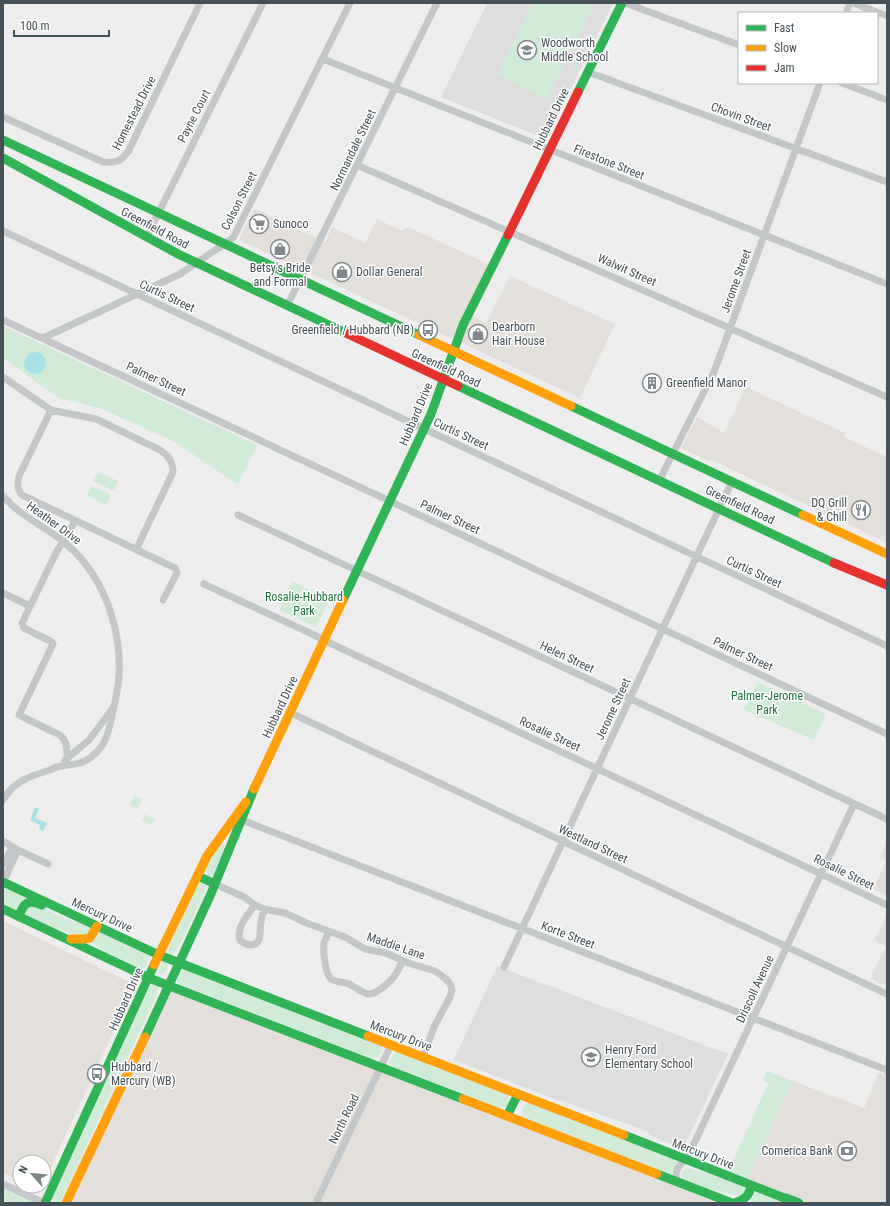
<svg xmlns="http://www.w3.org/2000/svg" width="890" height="1206" viewBox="0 0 890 1206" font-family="'Roboto Condensed',sans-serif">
  <rect width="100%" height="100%" fill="#ededed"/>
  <path fill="#e3dfda" d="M254 208 325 242 332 227 365 243 377 219 402 231 408 227 486 263 496 269 473 316 486 323 510 276 615 324 580 398 239 240Z
    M746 387 845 433 844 437 887 457V543L712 460 710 462 681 448 697 417 724 433Z
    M887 841V896L873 889 886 861 879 858Z
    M887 914V986L870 978 886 947 874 940Z
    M3 921 135 985 44 1182V1162H20V1181L3 1173Z
    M170 991 538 1132 718 1203H71Z
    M887 1054V1203H811L748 1179 793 1081 864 1108 878 1073 884 1075Z"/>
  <path fill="#dfdede" d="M487 3H613L546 139 441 97Z
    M497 966 728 1054 683 1149 653 1137 647 1131 568 1103 557 1100 454 1060Z"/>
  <path fill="#d2ebd9" d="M533 3H590L594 5 546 100 497 75Z
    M3 326 257 445 238 485 175 442 102 409 59 398 3 358Z
    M98 472 118 481 114 491 93 481Z
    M91 486 111 495 107 505 87 496Z
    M292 581 329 599 316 627 279 610Z
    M758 682 826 714 814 740 744 710Z
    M134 795 141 798 142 800 138 808 130 805Z
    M145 814 155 819 152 825 142 821Z
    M221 843 225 847V850L214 875 209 876 204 872 216 845Z
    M201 883 206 886V890L180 944 173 954H171L168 951 170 941 198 884Z
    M3 885 28 898 17 910 3 904Z
    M36 904 64 918 90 926 91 930 87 935C73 936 34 922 24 913V907Z
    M97 930 150 955 145 968 140 969 105 952 92 942Z
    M164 962H167L168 965 164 974 161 975 158 972 162 964Z
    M183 969 382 1046C382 1051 379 1058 373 1059L189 988 180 984 177 981 180 972Z
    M153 983 159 986 156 997 60 1203H58L51 1199 147 992Z
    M397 1050 509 1095 510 1102 506 1107 499 1108 396 1068 390 1064C389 1060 393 1053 397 1050Z
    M767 1071 793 1081 748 1179 725 1169 724 1167 725 1165 730 1167 768 1084 763 1081Z
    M530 1102 678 1160 679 1163 675 1166 672 1174H670L528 1119 523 1115C521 1108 524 1105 530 1102Z
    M688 1168 731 1180 745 1186 747 1191 742 1196H738L706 1188 684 1180 682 1177V1174L684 1170Z
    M3 1187 34 1202 35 1203H9L3 1200Z
    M756 1190 787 1203H749L754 1197Z"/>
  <path fill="#aae1e6" d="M24 363a11 11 0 1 1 22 0a11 11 0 1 1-22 0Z
    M35 807 39 809 35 818 47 823 43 831 39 829 40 825 30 820Z"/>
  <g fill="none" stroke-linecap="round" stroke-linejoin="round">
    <path stroke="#c4c7c8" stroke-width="7" d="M625 3 739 45
      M853 3 887 16
      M846 13 850 3
      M323 59 887 284
      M588 72 887 182
      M842 83 887 100
      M3 117 103 162C116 163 121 162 129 150L200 3
      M357 165 887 397
      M3 231 887 646
      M146 238 263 3
      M287 306 437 3
      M3 320 887 734
      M43 338 180 274 233 238 350 3
      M3 377 51 410 96 419 160 450C168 455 173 461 173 472L136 550
      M51 410 19 476C17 484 17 489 22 495L175 568 177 573 163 600
      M659 481 714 372 820 83
      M3 496C22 518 44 525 65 543 110 580 128 647 115 702 109 725 110 746 87 760 79 765 70 764 61 766 57 766 53 769 50 770 30 776 14 781 3 800
      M238 515 887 819
      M204 584 312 634 332 644 887 905
      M3 593 30 606
      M291 713 887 994
      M67 758C67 749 67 741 60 735L19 715 53 644 52 642 24 628 22 623 56 553 75 521
      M65 760 89 740 113 708
      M242 820 887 1070
      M3 841 18 850 48 864
      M3 865 12 847
      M3 882 18 850
      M215 884 244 897 255 905 264 909 285 913 309 924 345 937 365 949 386 953 408 963 435 971 446 979 450 984 452 990 450 997 434 1027 423 1057
      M255 905C248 914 236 928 240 940 243 943 247 945 252 945 263 943 259 930 261 922 261 918 263 914 264 909
      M329 932C327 936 325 939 324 943 323 951 325 974 331 979 336 982 343 982 349 984 356 987 361 993 368 994 376 995 391 981 395 975 398 971 400 966 403 961
      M504 967 732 481
      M676 1181C675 1164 683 1165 690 1152L854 804
      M3 1184 44 1203
      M316 1203 391 1045"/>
    <path stroke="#30b455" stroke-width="9" d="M578 92 622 3
      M3 140 419 335
      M3 158 178 254 348 334
      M458 386 834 563
      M571 406 803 515
      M343 600 431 414 463 325 508 235
      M198 876 215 884
      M3 882 159 955 368 1036
      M3 909 149 978 463 1099
      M19 917C23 903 28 899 42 905
      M145 1037 210 896 254 789
      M507 1116 518 1094
      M624 1135 792 1201
      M657 1174 732 1203
      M786 1198 799 1203
      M45 1203 154 965
      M734 1203C744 1200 750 1196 751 1185"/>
    <path stroke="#ff9f0a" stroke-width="9" d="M419 335 571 406
      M803 515 887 554
      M254 789 343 600
      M71 939H84L90 938 97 926
      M154 965 207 856 246 802
      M368 1036 624 1135
      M463 1099 657 1174
      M66 1203 145 1037"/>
    <path stroke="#e5322d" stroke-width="9" d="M508 235 578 92
      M348 334 458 386
      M834 563 887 585"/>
  </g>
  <defs>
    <g id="school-ring" transform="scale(1)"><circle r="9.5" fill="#fff" stroke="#80888c" stroke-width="1.5"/><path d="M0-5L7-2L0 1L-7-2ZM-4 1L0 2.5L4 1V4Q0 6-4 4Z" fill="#80888c"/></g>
    <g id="supermarket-ring" transform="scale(1)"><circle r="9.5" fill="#fff" stroke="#80888c" stroke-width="1.5"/><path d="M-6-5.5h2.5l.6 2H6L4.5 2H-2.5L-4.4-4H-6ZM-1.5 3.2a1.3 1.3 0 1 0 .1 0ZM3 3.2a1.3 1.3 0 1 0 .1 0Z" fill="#80888c"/></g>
    <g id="shop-ring" transform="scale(1)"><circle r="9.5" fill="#fff" stroke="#80888c" stroke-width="1.5"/><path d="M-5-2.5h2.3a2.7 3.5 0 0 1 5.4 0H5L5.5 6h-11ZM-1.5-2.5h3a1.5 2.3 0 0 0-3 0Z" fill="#80888c"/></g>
    <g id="bus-ring" transform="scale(1)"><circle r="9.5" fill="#fff" stroke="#80888c" stroke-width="1.5"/><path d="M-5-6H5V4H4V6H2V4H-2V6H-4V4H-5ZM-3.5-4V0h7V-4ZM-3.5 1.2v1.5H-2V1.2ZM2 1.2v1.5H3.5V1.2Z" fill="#80888c"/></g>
    <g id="building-ring" transform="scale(1)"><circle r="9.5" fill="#fff" stroke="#80888c" stroke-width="1.5"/><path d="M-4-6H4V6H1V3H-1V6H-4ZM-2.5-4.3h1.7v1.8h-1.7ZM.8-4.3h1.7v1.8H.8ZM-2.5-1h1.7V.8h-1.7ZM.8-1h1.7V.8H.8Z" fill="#80888c"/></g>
    <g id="restaurant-ring" transform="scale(1)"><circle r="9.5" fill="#fff" stroke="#80888c" stroke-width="1.5"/><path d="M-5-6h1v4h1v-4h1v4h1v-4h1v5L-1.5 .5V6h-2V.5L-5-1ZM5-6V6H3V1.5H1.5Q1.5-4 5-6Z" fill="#80888c"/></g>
    <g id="bank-ring" transform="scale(1)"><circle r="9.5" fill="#fff" stroke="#80888c" stroke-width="1.5"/><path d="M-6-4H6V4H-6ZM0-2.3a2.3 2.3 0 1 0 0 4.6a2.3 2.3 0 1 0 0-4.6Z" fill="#80888c"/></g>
  </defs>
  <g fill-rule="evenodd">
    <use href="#school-ring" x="527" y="50"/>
    <use href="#supermarket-ring" x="259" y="224"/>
    <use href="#shop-ring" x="280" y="249"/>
    <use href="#shop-ring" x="342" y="272"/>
    <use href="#bus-ring" x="428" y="330"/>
    <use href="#shop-ring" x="478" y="334"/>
    <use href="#building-ring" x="652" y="383"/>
    <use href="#restaurant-ring" x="861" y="510"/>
    <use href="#school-ring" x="591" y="1057"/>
    <use href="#bus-ring" x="97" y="1074"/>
    <use href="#bank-ring" x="847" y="1151"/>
  </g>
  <g text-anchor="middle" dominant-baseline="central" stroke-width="3" stroke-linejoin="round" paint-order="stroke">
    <g font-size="12" fill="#465157" stroke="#fff" text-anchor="start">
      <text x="541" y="43">Woodworth<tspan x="541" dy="14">Middle School</tspan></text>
      <text x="273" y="224">Sunoco</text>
      <text x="280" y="268" text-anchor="middle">Betsy's Bride<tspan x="280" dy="14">and Formal</tspan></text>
      <text x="356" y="272">Dollar General</text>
      <text x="492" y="327">Dearborn<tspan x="492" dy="14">Hair House</tspan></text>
      <text x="414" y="330" text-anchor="end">Greenfield / Hubbard (NB)</text>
      <text x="666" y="383">Greenfield Manor</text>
      <text x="847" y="503" text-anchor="end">DQ Grill<tspan x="847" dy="14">&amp; Chill</tspan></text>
      <text x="605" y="1050">Henry Ford<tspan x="605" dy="14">Elementary School</tspan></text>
      <text x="111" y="1067">Hubbard /<tspan x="111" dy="14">Mercury (WB)</tspan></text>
      <text x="833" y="1151" text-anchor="end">Comerica Bank</text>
    </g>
    <g font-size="12" fill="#465157" stroke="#fff">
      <text transform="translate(134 113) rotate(-63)">Homestead Drive</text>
      <text transform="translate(194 116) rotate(-63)">Payne Court</text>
      <text transform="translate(741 117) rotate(20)">Chovin Street</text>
      <text transform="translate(551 119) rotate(-64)">Hubbard Drive</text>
      <text transform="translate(353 150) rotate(-64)">Normandale Street</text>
      <text transform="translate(609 162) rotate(22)">Firestone Street</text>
      <text transform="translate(239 201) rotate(-63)">Colson Street</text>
      <text transform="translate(155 228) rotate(28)">Greenfield Road</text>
      <text transform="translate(627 270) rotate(24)">Walwit Street</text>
      <text transform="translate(736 281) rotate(-70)">Jerome Street</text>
      <text transform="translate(167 296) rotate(25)">Curtis Street</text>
      <text transform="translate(446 368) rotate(25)">Greenfield Road</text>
      <text transform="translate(156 379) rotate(25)">Palmer Street</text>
      <text transform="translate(416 414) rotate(-67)">Hubbard Drive</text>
      <text transform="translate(461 434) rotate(25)">Curtis Street</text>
      <text transform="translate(740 505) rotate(25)">Greenfield Road</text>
      <text transform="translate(450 517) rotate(25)">Palmer Street</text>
      <text transform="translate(54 523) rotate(36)">Heather Drive</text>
      <text transform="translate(754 572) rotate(25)">Curtis Street</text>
      <text transform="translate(743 654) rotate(25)">Palmer Street</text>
      <text transform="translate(567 657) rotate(25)">Helen Street</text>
      <text transform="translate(280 707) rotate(-65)">Hubbard Drive</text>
      <text transform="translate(613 709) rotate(-65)">Jerome Street</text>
      <text transform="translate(550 734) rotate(25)">Rosalie Street</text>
      <text transform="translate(593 844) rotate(25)">Westland Street</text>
      <text transform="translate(844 872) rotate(26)">Rosalie Street</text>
      <text transform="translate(102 915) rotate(25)">Mercury Drive</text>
      <text transform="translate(568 935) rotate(21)">Korte Street</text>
      <text transform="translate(396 946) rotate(19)">Maddie Lane</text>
      <text transform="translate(755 989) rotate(-65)">Driscoll Avenue</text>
      <text transform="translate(126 999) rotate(-66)">Hubbard Drive</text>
      <text transform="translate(401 1036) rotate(21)">Mercury Drive</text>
      <text transform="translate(344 1119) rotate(-64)">North Road</text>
      <text transform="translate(703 1154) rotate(21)">Mercury Drive</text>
    </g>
    <g font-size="12" fill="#1e723d" stroke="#fff">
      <text x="304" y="597">Rosalie-Hubbard<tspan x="304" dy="14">Park</tspan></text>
      <text x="767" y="696">Palmer-Jerome<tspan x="767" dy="14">Park</tspan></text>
    </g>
  </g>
  <rect width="890" height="1206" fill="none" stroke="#465157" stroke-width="8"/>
  <rect x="738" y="12" width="140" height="72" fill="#ffffff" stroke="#b5b9bc"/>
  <rect x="746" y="25" width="20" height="6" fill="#30b455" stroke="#b5b9bc"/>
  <text x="774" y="32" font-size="12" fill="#465157">Fast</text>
  <rect x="746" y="45" width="20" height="6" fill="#ff9f0a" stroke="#b5b9bc"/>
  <text x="774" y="52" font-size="12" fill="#465157">Slow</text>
  <rect x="746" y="65" width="20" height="6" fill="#e5322d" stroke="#b5b9bc"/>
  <text x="774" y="72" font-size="12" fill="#465157">Jam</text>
  <g transform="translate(32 1174) rotate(297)"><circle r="19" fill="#ffffff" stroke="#b5b9bc"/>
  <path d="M0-3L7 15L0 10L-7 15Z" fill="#80888c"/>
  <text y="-6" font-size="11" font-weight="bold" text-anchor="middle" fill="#465157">N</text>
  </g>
  <path d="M14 30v6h95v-6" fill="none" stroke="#465157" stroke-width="2"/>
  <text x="20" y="30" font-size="12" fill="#465157" stroke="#ffffff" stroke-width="3" paint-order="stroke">100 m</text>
</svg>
